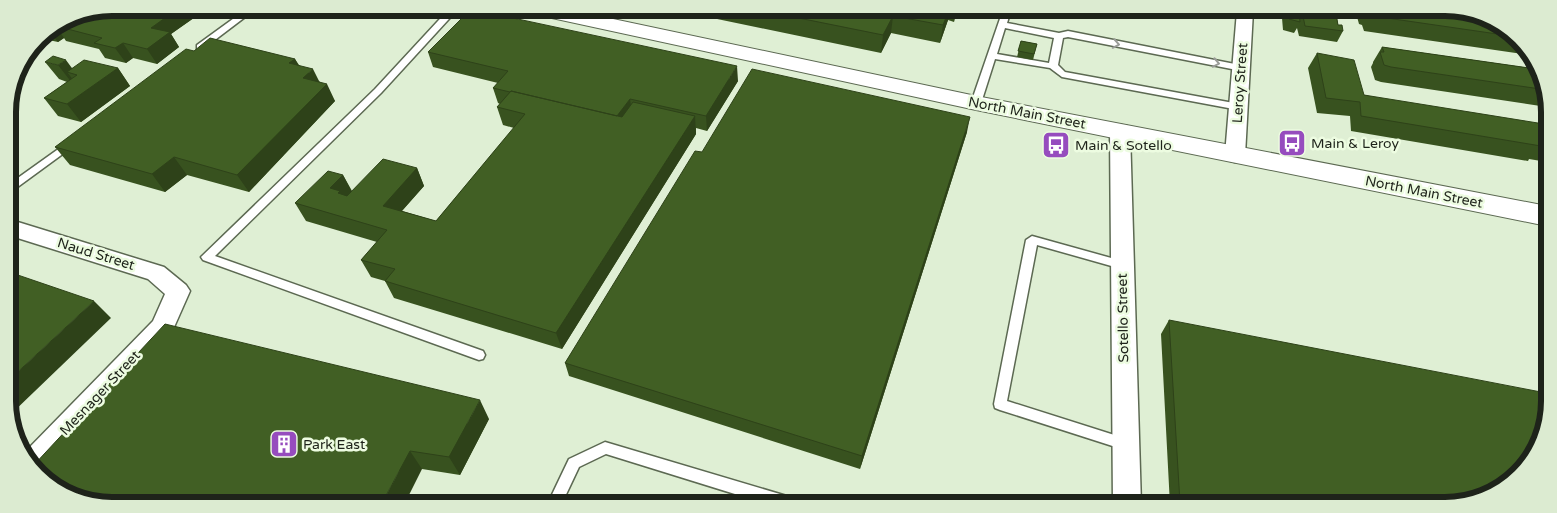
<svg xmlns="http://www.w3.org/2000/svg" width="1557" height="513" viewBox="0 0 1557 513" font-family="'Varela Round',sans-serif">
  <rect width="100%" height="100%" fill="#dfefd4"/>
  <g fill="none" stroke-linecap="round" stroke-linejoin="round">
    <g stroke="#5c6952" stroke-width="3">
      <path id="lane" d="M248 8H257L203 49H197V45Z
        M450 8H459L381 93 215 256 483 351 485 355 483 359 479 360 203 260 201 257 375 89Z
        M1003 10H1011L1007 23 1059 33 1068 31 1245 66V70L1242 71 1068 37 1063 38 1058 65 1065 72 1239 104 1244 107 1239 110 1062 77 1050 68 995 59 981 103 979 105H973L971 103ZM1005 28 1054 38 1049 63 997 54Z
        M71 140 75 141 76 143 75 145 8 194V185Z
        M1032 236 1122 261 1126 262 1128 265 1126 268 1122 269 1037 245 1007 401 1130 440 1132 444 1130 448 1125 450 1000 410 995 408 994 404 1026 240Z
        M605 442 790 497 795 499 797 504H767L606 454 579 467 562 503H548L569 459Z"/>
    </g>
    <g stroke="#5c6952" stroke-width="3">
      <path id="street" d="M1237 11H1253L1245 155 1242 160 1235 162 1228 160 1225 155Z
        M1120 125 1127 126 1130 131 1141 505 1113 504 1110 131 1113 126Z
        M8 219 164 267 186 285 190 291 171 334 40 474 34 470 25 452 153 321 165 294 148 279 8 235Z"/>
    </g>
    <g stroke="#5c6952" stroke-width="2">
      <path id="secondary" d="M528 9H566L976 96 1547 206V226L976 110 538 15 531 13Z"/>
    </g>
    <use href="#lane" fill="#fff" fill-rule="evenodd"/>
    <use href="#street" fill="#fff" fill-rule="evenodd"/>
    <use href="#secondary" fill="#fff" fill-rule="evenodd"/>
  </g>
  <path fill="#38521f" d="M112 8H208L171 34 179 47 157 64 133 58 126 63 105 58 99 49 66 41 64 38 58 42 39 38 72 15Z
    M669 9 957 10 954 22 948 20 940 43 891 33 881 53Z
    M1286 11H1338L1339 14 1337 18 1338 25 1343 31 1337 42 1299 36 1297 28 1294 33 1283 30 1282 18Z
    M1357 11H1456L1476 14 1523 43 1529 55 1364 31 1362 25 1359 24 1356 13Z
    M1021 41 1037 44 1033 60 1017 57Z
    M1382 47 1536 69 1548 92 1547 107 1381 82 1375 80 1371 67 1373 63V62Z
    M194 51 295 59 299 65 320 82 335 101 249 192 187 175 165 192 70 165 55 147Z
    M428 52 738 81 707 131 696 128V134L562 349 394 298 385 281 371 277 361 260 377 242 306 221 295 203 343 175 352 191 417 168 424 186 402 211 436 221 514 128 503 125 497 107 500 104 498 103 493 88 498 83 433 67Z
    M1317 53 1364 95 1547 131V154L1541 161 1529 159 1528 161 1351 131 1350 116 1317 113 1308 68Z
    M45 62 72 68H118L130 86 81 122 58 116 44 98 67 82 59 79Z
    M967 132 860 469 569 376 565 363 702 152Z
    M1169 320 1451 505H1170L1161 334Z
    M489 419 460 475 422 469 85 502Z"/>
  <path fill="#2e4219" d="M179 8H208L171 34 179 47 157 64 147 49 151 28Z
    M949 10H950L948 20 940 43 943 25Z
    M956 10H957L954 22Z
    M893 16 891 33 881 53 883 35Z
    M56 26 64 38 58 42 49 31Z
    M35 43 41 51 19 66Z
    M123 43 133 58 126 63 115 48Z
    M295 59 304 76 289 63Z
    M66 60 77 75 67 72 74 81 72 83 58 65Z
    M737 66 738 81 707 131 706 116Z
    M118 68 130 86 81 122 67 104Z
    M313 69 322 87 303 78Z
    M327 84 335 101 249 192 237 175Z
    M630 99 632 114 619 132 616 117Z
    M695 116 696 134 562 349 556 333Z
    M970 117 967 132 860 469 862 456Z
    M174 157 187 175 165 192 152 174Z
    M417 168 424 186 391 223 383 206Z
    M343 175 352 192 350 208 330 188Z
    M94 301 111 318 9 416V380Z
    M480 400 489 419 460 475 449 457Z
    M410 451 422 469 405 503H382Z"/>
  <path fill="#415f24" stroke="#2e4219" d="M112 8H179L151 28 170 32 147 49 123 43 115 48 94 43 102 38 56 26 72 15Z
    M471 9 737 66 706 116 630 99 617 116 511 91 510 92 493 88 508 71 428 52Z
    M754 9 949 10 943 25 893 16 883 35Z
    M1288 11H1299L1300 22 1289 19Z
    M1302 11H1338L1339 14H1336L1338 25H1342L1343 31 1305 26Z
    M1371 11H1456L1476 14 1511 36 1373 16Z
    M210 38 295 59 289 63 313 69 303 78 327 84 237 175 174 157 152 174 55 147 186 49 194 51Z
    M1021 41 1037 44 1034 54 1018 51Z
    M1382 47 1536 69 1547 90 1391 67 1384 65 1380 52H1384Z
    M1317 53 1354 60 1364 95 1544 124 1547 131V145L1540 144 1541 146 1361 116 1360 102 1326 98Z
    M53 56 66 60 58 65 45 62Z
    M84 60 118 68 67 104 44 98 77 75 67 72Z
    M752 69 970 117 862 456 565 363 695 151 702 152Z
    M511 91 622 117 633 102 695 116 556 333 385 281 395 269 361 260 387 230 295 203 328 171 343 175 330 188 340 191 338 193 347 196 383 159 417 168 383 206 436 221 525 114 497 107Z
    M9 272 94 301 9 380Z
    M1169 320 1546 393V428L1509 484 1451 505H1181L1180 503Z
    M165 324 480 400 449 457 410 451 382 503 85 502 34 470 32 467Z"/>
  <defs><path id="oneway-chevron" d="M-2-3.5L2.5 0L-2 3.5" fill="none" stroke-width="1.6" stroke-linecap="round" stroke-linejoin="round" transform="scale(1.25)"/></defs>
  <g stroke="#9a9c98">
    <use href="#oneway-chevron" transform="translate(1116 44) rotate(11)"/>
    <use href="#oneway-chevron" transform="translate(1216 63) rotate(11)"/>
  </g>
  <defs>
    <g id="bus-square" transform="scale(1.4375)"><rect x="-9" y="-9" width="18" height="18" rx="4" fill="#964cbe" stroke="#edfce1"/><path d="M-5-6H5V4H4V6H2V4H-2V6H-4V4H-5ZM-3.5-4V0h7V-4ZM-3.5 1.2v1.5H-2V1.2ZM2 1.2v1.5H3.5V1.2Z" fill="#fff"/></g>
    <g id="building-square" transform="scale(1.4375)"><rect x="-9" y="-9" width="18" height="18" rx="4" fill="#964cbe" stroke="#edfce1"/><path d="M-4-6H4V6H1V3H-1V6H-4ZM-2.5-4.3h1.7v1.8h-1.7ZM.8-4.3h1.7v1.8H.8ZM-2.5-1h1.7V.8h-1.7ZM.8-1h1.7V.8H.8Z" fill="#fff"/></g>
  </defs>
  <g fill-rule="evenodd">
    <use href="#bus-square" x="1292" y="143"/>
    <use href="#bus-square" x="1056" y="145"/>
    <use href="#building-square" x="284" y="444"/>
  </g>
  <g text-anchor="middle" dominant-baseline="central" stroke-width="5" stroke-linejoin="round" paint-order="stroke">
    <g font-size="14" fill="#1e231a" stroke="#edfce1">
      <text transform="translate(1240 83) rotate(-86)">Leroy Street</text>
      <text transform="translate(1027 113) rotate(11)">North Main Street</text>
      <text transform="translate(1424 192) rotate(11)">North Main Street</text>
      <text transform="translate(96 254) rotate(17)">Naud Street</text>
      <text transform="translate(1123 318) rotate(-91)">Sotello Street</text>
      <text transform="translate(100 393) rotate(-47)">Mesnager Street</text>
    </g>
    <g font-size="14" fill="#1e231a" stroke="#edfce1" text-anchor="start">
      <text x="1311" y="143">Main &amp; Leroy</text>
      <text x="1075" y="145">Main &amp; Sotello</text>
      <text x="303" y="444">Park East</text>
    </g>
  </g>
  <path d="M0 0H1557V513H0ZM112 16H1445A96 96 0 0 1 1541 112V401A96 96 0 0 1 1445 497H112A96 96 0 0 1 16 401V112A96 96 0 0 1 112 16Z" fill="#dcebd1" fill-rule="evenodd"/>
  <path fill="none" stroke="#1e231a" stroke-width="6" d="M112 16H1445A96 96 0 0 1 1541 112V401A96 96 0 0 1 1445 497H112A96 96 0 0 1 16 401V112A96 96 0 0 1 112 16Z"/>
</svg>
